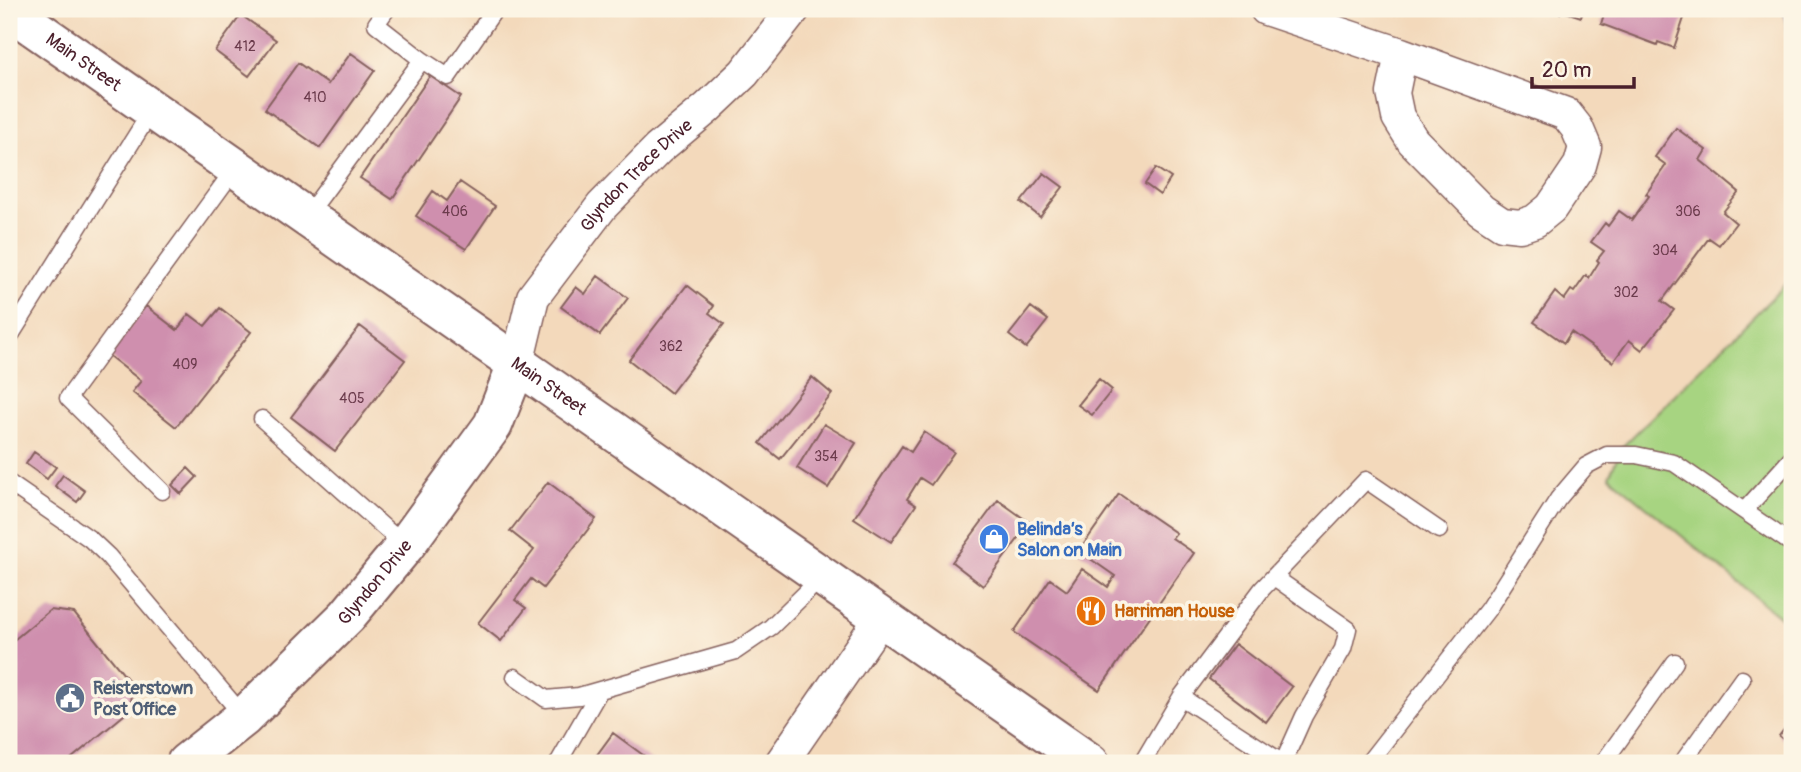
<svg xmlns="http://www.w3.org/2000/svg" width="1801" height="772" viewBox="0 0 1801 772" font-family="Pangolin,sans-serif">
  <rect width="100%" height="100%" fill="#fcf5e5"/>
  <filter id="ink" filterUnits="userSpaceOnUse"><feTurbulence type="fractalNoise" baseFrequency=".0143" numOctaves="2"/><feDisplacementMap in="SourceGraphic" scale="14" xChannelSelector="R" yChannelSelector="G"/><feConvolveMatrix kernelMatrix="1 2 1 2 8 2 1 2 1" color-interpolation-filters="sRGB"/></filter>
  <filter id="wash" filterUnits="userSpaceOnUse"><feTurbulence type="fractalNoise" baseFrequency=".00686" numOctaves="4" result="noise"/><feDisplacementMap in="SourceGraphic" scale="28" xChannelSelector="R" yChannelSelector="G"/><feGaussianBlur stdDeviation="1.57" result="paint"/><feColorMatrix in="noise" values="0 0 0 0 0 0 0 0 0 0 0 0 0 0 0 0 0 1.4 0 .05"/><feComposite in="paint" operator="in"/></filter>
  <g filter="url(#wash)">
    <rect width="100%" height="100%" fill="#f3d9bb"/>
    <path fill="#a7d481" stroke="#787a56" stroke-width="2" d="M1792 278V627L1609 476 1622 447Z"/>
    <path fill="#81b0eb" stroke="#66688b" stroke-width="2" d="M1783 9H1792V49Z"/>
    <g id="blocks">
      <path fill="#cf8fae" d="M1549 9H1584L1581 17 1563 11H1561L1560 13Z
        M1599 9H1687L1674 48 1658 42 1657 45 1601 24 1605 11Z
        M241 15 276 40 249 76 215 51Z
        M351 53 375 70 320 148 265 109 298 63 328 84Z
        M430 76 461 97 392 199 360 178Z
        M1676 128 1706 150 1700 160 1739 192 1723 212 1736 223 1719 245 1709 238 1662 301 1674 310 1642 350 1629 340 1613 362 1571 332 1564 343 1534 322 1555 292 1564 300 1571 290 1574 292 1586 275 1589 278 1599 262 1597 260 1604 251 1591 242 1605 223 1608 226 1619 211 1632 220 1649 196 1646 194 1666 165 1655 157Z
        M1156 168 1171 178 1160 195 1145 184Z
        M1044 173 1063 187 1040 217 1021 202Z
        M460 182 495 206 466 249 416 216 433 191 447 201Z
        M598 276 628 298 600 335 561 307 576 287 585 294Z
        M687 285 714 306 709 313 724 324 671 393 629 360Z
        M146 306 177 330 189 314 205 326 220 308 251 332 176 427 132 392 141 381 108 355Z
        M1031 307 1048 320 1026 348 1009 335Z
        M360 326 405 360 335 451 291 417Z
        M812 377 832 394 780 459 760 443Z
        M1099 379 1112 390 1092 415 1078 405Z
        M824 424 856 443 828 488 797 468Z
        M924 432 954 452 931 485 920 478 907 499 916 505 891 542 854 518 902 446 911 452Z
        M34 452 56 467 47 479 26 464Z
        M188 468 197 477 181 494 172 485Z
        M63 475 85 491 77 502 55 486Z
        M548 482 596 519 543 588 531 579 515 600 526 608 501 641 478 623 534 550 510 531Z
        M1119 494 1176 533 1172 538 1194 553 1099 690 1014 632 1050 579 1067 591 1082 569 1108 587 1115 576 1079 551Z
        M998 500 1030 523 983 586 952 562Z
        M50 610 74 613 133 686 130 710 66 763H9V644Z
        M1235 644 1292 687 1266 722 1209 679Z
        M1792 719V746L1779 736Z
        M613 733 654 763H591Z"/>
    </g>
  </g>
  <g filter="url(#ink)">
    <use href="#blocks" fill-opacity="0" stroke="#85605d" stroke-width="2"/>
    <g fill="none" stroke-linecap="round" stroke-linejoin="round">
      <g stroke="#85605d" stroke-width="19">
        <path id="lane" d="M387 9 376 24 422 60
          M306 217 422 60 448 77 495 9
          M9 338 152 110
          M262 419 405 546
          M9 483 90 539 108 556 244 717
          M162 491 68 398 236 167
          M1744 511 1792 458
          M1274 577 1348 629 1343 649 1304 716 1283 763
          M515 677 546 699 579 696 736 651 771 627 822 577
          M1181 697 1262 589 1366 480 1439 530
          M558 763 600 690
          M1142 763 1181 697 1283 763
          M1368 763 1488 609 1558 499 1586 466 1607 455H1636L1674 463 1792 544
          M1603 763 1675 662
          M1682 763 1742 679"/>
      </g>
      <g stroke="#85605d" stroke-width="35">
        <g id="street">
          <path d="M1266 9 1401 54 1566 114 1577 128 1585 147 1580 165 1551 208 1535 221 1520 226 1502 224 1481 210 1413 141 1398 117 1393 93 1401 54"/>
          <path id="s1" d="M517 364 533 297 602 206 658 149 707 108 744 73 794 9"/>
          <path d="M781 763 881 618"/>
        </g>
      </g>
      <g stroke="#85605d" stroke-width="42">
        <g id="secondary">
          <path id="s2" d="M186 763 244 717 347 616 405 546 493 425 517 364"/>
        </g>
      </g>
      <g stroke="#85605d" stroke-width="42">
        <g id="primary">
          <path id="s3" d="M9 10 1090 763"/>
        </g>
      </g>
      <use href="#lane" stroke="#fff" stroke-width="16"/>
      <use href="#street" stroke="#fff" stroke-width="32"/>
      <use href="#secondary" stroke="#fff" stroke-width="38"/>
      <use href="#primary" stroke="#fff" stroke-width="38"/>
    </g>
  </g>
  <defs>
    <g id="shop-disc" transform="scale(1.575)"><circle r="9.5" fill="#3f7fe0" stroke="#fcf5e5"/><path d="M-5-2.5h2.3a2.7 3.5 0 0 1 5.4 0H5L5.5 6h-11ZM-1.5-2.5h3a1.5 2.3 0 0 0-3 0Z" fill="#fff"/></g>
    <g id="restaurant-disc" transform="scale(1.575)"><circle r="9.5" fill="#e8710a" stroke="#fcf5e5"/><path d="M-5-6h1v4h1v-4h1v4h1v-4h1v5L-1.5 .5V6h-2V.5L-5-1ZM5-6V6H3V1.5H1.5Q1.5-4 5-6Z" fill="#fff"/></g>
    <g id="civic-disc" transform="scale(1.575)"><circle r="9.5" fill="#5c6f8a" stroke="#fcf5e5"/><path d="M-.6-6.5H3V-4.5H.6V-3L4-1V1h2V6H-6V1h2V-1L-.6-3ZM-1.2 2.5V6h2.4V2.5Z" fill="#fff"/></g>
  </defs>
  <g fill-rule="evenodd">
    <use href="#shop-disc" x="994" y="539"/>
    <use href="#restaurant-disc" x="1091" y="611"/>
    <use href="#civic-disc" x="70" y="698"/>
  </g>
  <g text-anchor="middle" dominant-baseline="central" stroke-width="7" stroke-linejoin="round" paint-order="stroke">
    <g font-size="14" fill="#6b3b4c">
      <text x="245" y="46">412</text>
      <text x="315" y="97">410</text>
      <text x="455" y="211">406</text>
      <text x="1688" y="211">306</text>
      <text x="1665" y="250">304</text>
      <text x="1626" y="292">302</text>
      <text x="671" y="346">362</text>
      <text x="185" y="364">409</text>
      <text x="352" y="398">405</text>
      <text x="826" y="456">354</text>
    </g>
    <g font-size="18" fill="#4a1f2b" stroke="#fcf5e5">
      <text stroke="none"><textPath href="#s3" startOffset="91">Main Street</textPath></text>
      <text stroke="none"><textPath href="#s1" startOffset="229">Glyndon Trace Drive</textPath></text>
      <text stroke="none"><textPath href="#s3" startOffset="658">Main Street</textPath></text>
      <text stroke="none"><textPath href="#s2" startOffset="262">Glyndon Drive</textPath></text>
    </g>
    <g font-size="18" font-weight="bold" fill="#366cbe" stroke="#fcf5e5" text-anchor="start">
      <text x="1017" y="529">Belinda’s<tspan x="1017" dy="21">Salon on Main</tspan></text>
    </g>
    <g font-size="18" font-weight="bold" fill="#c56008" stroke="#fcf5e5" text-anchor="start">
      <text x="1114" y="611">Harriman House</text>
    </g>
    <g font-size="18" font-weight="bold" fill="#4e5e75" stroke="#fcf5e5" text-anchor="start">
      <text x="93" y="688">Reisterstown<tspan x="93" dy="21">Post Office</tspan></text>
    </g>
  </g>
  <rect width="1801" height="772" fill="none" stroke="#fcf5e5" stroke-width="35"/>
  <path d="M1532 77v10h102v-10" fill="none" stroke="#4a1f2b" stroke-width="3.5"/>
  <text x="1542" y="77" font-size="21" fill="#4a1f2b" stroke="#fcf5e5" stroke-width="5" paint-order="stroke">20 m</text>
</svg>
